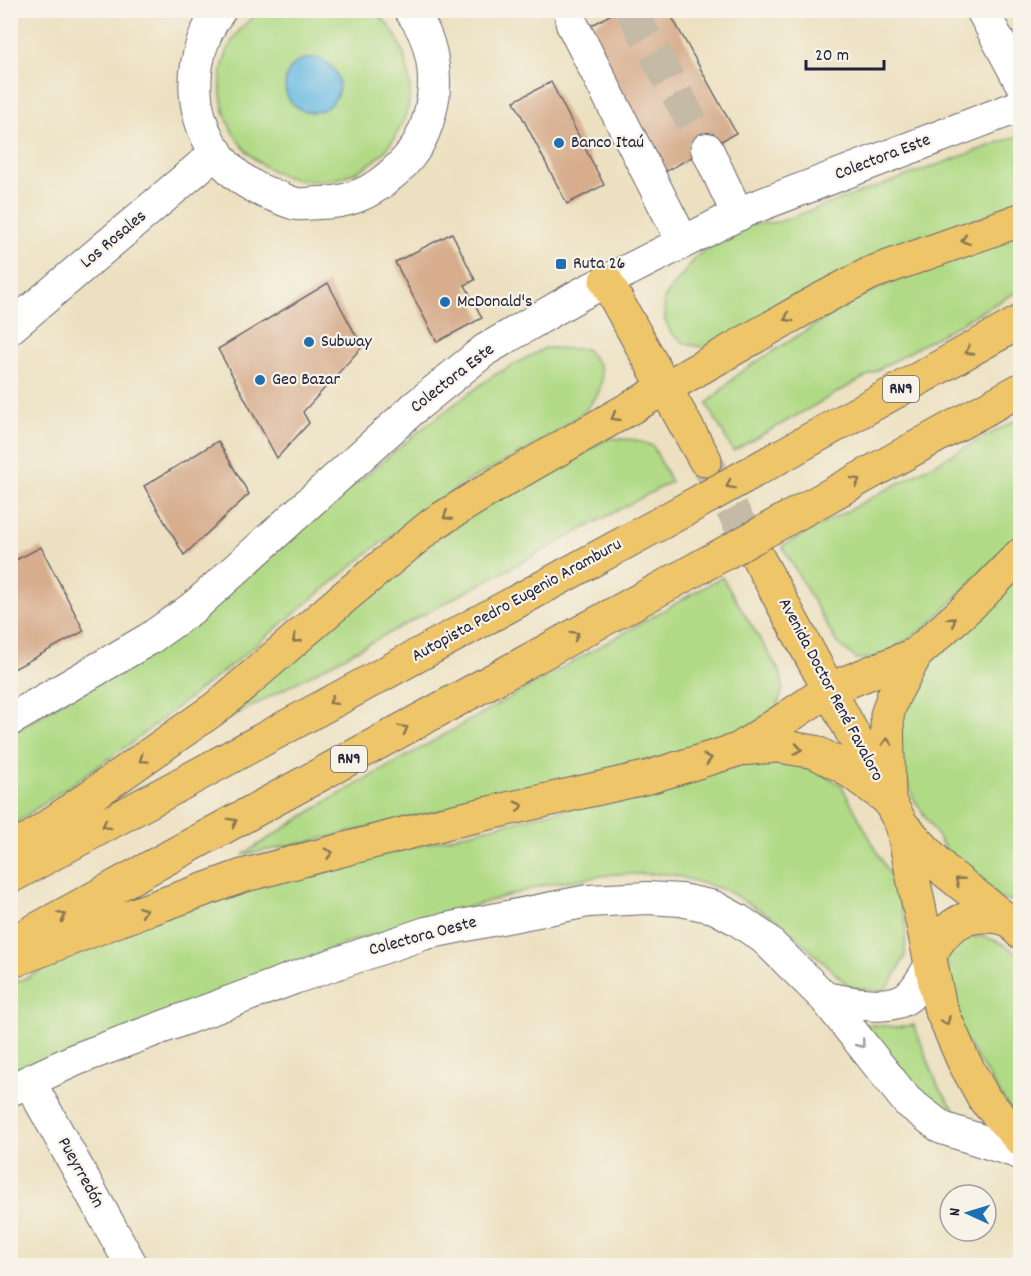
<svg xmlns="http://www.w3.org/2000/svg" width="1031" height="1276" viewBox="0 0 1031 1276" font-family="Dekko,sans-serif">
  <rect width="100%" height="100%" fill="#f7f3e8"/>
  <filter id="ink" filterUnits="userSpaceOnUse"><feTurbulence type="fractalNoise" baseFrequency=".0167" numOctaves="2"/><feDisplacementMap in="SourceGraphic" scale="12" xChannelSelector="R" yChannelSelector="G"/><feConvolveMatrix kernelMatrix="1 2 1 2 8 2 1 2 1" color-interpolation-filters="sRGB"/></filter>
  <filter id="wash" filterUnits="userSpaceOnUse"><feTurbulence type="fractalNoise" baseFrequency=".008" numOctaves="4" result="noise"/><feDisplacementMap in="SourceGraphic" scale="24" xChannelSelector="R" yChannelSelector="G"/><feGaussianBlur stdDeviation="1.35" result="paint"/><feColorMatrix in="noise" values="0 0 0 0 0 0 0 0 0 0 0 0 0 0 0 0 0 1.4 0 .05"/><feComposite in="paint" operator="in"/></filter>
  <g filter="url(#wash)">
    <rect width="100%" height="100%" fill="#ece0c0"/>
    <path fill="#b0da85" stroke="#697e60" stroke-width="1.5" d="M259 11H372C397 26 407 57 410 85 412 105 403 124 393 140 383 156 368 167 351 174 270 206 194 124 230 45 237 31 248 21 259 11Z
      M1020 135V202L907 246 718 342 702 347 686 344 671 333 665 320 664 298 698 255 743 225 779 222Z
      M1020 233V290L733 451 707 404 739 373 859 297 928 266Z
      M545 348 586 349 600 366 602 380 598 394 586 410 545 440 464 483 373 549 234 663 133 742 11 826 10 735 202 612 424 427 493 376Z
      M1020 418V533L924 629 880 657 857 659 837 643 782 546Z
      M609 438 636 440 653 446 671 482 170 750 456 522Z
      M1020 569V902L1001 899 956 866 914 799 897 757V719L925 669Z
      M722 577 781 674 783 689 777 708 724 743 317 840 242 855 326 802Z
      M783 759 807 764 841 785 897 888 906 926 905 956 893 979 883 992 850 987 780 922 726 890 670 874H614L544 885 353 941 227 988 11 1078V985L136 925 242 890 746 763Z
      M980 936C997 939 1008 946 1020 957V1125L957 1027 946 955C956 942 964 938 980 936Z
      M863 1024 896 1027 914 1025 938 1086 963 1122 928 1102Z"/>
    <path fill="#67bae3" stroke="#446e8f" stroke-width="1.5" d="M285 85a27 27 0 1 1 54 0a27 27 0 1 1-54 0Z"/>
    <g id="blocks">
      <path fill="#d7ad8e" d="M618 10H668L736 133 663 173 584 30Z
        M551 82 604 185 567 204 514 101Z
        M452 233 475 280 465 285 482 318 437 342 395 262Z
        M328 283 362 347 303 412 309 423 277 458 218 349Z
        M218 441 249 494 184 555 144 486Z
        M41 547 84 631 10 671V563Z"/>
    </g>
  </g>
  <g filter="url(#ink)">
    <use href="#blocks" fill-opacity="0" stroke="#69646a" stroke-width="1.5"/>
    <g fill="none" stroke-linecap="round" stroke-linejoin="round">
      <path stroke="#c4baa5" stroke-width="32" stroke-dasharray="32 16" stroke-linecap="butt" d="M631 10 707 149"/>
      <path stroke="#c4baa5" stroke-width="33" stroke-dasharray="33 16" stroke-linecap="butt" d="M708 465 757 556"/>
      <g stroke="#69646a" stroke-width="34">
        <path id="minor" d="M220 10C172 75 196 170 275 196 282 199 289 202 296 204 303 205 312 203 319 203 343 203 367 195 386 179 409 161 423 142 430 113 439 79 433 38 410 10
          M570 10 572 24 683 242
          M982 10 1020 81
          M707 149 738 215
          M10 328 217 152
          M10 720 149 639 194 607 415 407 485 350 579 295 747 210 1020 106
          M825 998C848 1002 890 1012 909 996 919 987 925 975 931 964
          M29 1081 132 1266
          M10 1090 77 1059 294 978 426 933 588 901 648 898 681 900 714 907 738 920 764 938 825 998 907 1101 942 1128 1020 1153"/>
      </g>
      <g stroke="#69646a" stroke-width="35">
        <path id="major" d="M606 281 705 460
          M757 556 902 825 940 1007 963 1060 985 1100 1020 1139
          M902 825 945 871 1004 918 1012 922 1020 932
          M930 956C945 923 968 911 1004 918"/>
      </g>
      <g stroke="#69646a" stroke-width="35">
        <path id="highway" d="M781 456 1020 322
          M805 509 1020 390
          M741 748 830 689 916 654 978 598 1020 555
          M889 800 887 715 893 697 916 654
          M10 853 217 707 342 599 433 524 496 485 665 388 814 303 871 273 1020 220
          M10 877 661 523
          M12 943 687 574
          M10 962 119 920 242 876 445 823 649 777 740 749 778 746 815 752 844 767 889 800"/>
      </g>
      <use href="#minor" stroke="#fff" stroke-width="32"/>
      <use href="#major" stroke="#eec569" stroke-width="33"/>
      <use href="#highway" stroke="#eec569" stroke-width="33"/>
      <g stroke="#69646a" stroke-width="35" stroke-linecap="butt">
        <path id="highway-bridge" d="M661 523 781 456
          M687 574 805 509"/>
      </g>
      <use href="#highway-bridge" stroke="#eec569" stroke-width="33"/>
    </g>
    <defs><path id="oneway-chevron" d="M-2-3.5L2.5 0L-2 3.5" fill="none" stroke-width="1.6" stroke-linecap="round" stroke-linejoin="round" transform="scale(1.5)"/></defs>
    <g stroke="#887452">
      <use href="#oneway-chevron" transform="translate(965 240) rotate(161)"/>
      <use href="#oneway-chevron" transform="translate(788 318) rotate(150)"/>
      <use href="#oneway-chevron" transform="translate(969 351) rotate(151)"/>
      <use href="#oneway-chevron" transform="translate(615 417) rotate(150)"/>
      <use href="#oneway-chevron" transform="translate(856 481) rotate(-29)"/>
      <use href="#oneway-chevron" transform="translate(730 485) rotate(151)"/>
      <use href="#oneway-chevron" transform="translate(447 516) rotate(148)"/>
      <use href="#oneway-chevron" transform="translate(952 621) rotate(-42)"/>
      <use href="#oneway-chevron" transform="translate(575 635) rotate(-29)"/>
      <use href="#oneway-chevron" transform="translate(296 639) rotate(139)"/>
      <use href="#oneway-chevron" transform="translate(333 701) rotate(151)"/>
      <use href="#oneway-chevron" transform="translate(404 729) rotate(-29)"/>
      <use href="#oneway-chevron" transform="translate(887 742) rotate(-90)"/>
      <use href="#oneway-chevron" transform="translate(798 749) rotate(9)"/>
      <use href="#oneway-chevron" transform="translate(143 759) rotate(145)"/>
      <use href="#oneway-chevron" transform="translate(708 759) rotate(-17)"/>
      <use href="#oneway-chevron" transform="translate(519 806) rotate(-13)"/>
      <use href="#oneway-chevron" transform="translate(233 822) rotate(-29)"/>
      <use href="#oneway-chevron" transform="translate(106 825) rotate(151)"/>
      <use href="#oneway-chevron" transform="translate(329 853) rotate(-15)"/>
      <use href="#oneway-chevron" transform="translate(959 881) rotate(-142)"/>
      <use href="#oneway-chevron" transform="translate(143 911) rotate(-20)"/>
      <use href="#oneway-chevron" transform="translate(62 916) rotate(-29)"/>
      <use href="#oneway-chevron" transform="translate(946 1021) rotate(67)"/>
    </g>
    <use stroke="#9c9ca7" href="#oneway-chevron" transform="translate(861 1044) rotate(51)"/>
  </g>
  <g fill="#1f6fb2" stroke="#f7f3e8" stroke-width="2">
    <circle cx="559" cy="143" r="6"/>
    <rect x="555" y="258" width="12" height="12" rx="3"/>
    <circle cx="445" cy="302" r="6"/>
    <circle cx="309" cy="342" r="6"/>
    <circle cx="260" cy="380" r="6"/>
  </g>
  <g text-anchor="middle" dominant-baseline="central" stroke-width="4.5" stroke-linejoin="round" paint-order="stroke">
    <g fill="#f7f3e8" stroke="#62616f" stroke-width="1.5">
      <rect x="883" y="376" width="36" height="26" rx="4.5"/>
      <rect x="331" y="746" width="36" height="26" rx="4.5"/>
    </g>
    <g font-size="16" font-weight="bold" fill="#22223b">
      <text x="901" y="389">RN9</text>
      <text x="349" y="759">RN9</text>
    </g>
    <g font-size="18" fill="#22223b" stroke="#f7f3e8" text-anchor="start">
      <text x="571" y="143">Banco Itaú</text>
      <text x="573" y="264">Ruta 26</text>
      <text x="457" y="302">McDonald's</text>
      <text x="321" y="342">Subway</text>
      <text x="272" y="380">Geo Bazar</text>
    </g>
    <g font-size="18" fill="#22223b" stroke="#f7f3e8">
      <text transform="translate(883 158) rotate(-21)">Colectora Este</text>
      <text transform="translate(114 240) rotate(-40)">Los Rosales</text>
      <text transform="translate(453 379) rotate(-38)">Colectora Este</text>
      <text transform="translate(517 601) rotate(-29)">Autopista Pedro Eugenio Aramburu</text>
      <text transform="translate(830 690) rotate(62)">Avenida Doctor René Favaloro</text>
      <text transform="translate(423 937) rotate(-15)">Colectora Oeste</text>
      <text transform="translate(80 1173) rotate(61)">Pueyrredón</text>
    </g>
  </g>
  <rect width="1031" height="1276" fill="none" stroke="#f7f3e8" stroke-width="36"/>
  <g transform="translate(968 1213) rotate(274)"><circle r="28" fill="#f7f3e8" stroke="#a29fa3" stroke-width="1.5"/>
  <path d="M0-4.5L10 22L0 15L-10 22Z" fill="#1f6fb2"/>
  <text y="-9" font-size="16" font-weight="bold" text-anchor="middle" fill="#22223b">N</text>
  </g>
  <path d="M806 60v9h78v-9" fill="none" stroke="#22223b" stroke-width="3"/>
  <text x="815" y="60" font-size="18" fill="#22223b" stroke="#f7f3e8" stroke-width="4.5" paint-order="stroke">20 m</text>
</svg>
